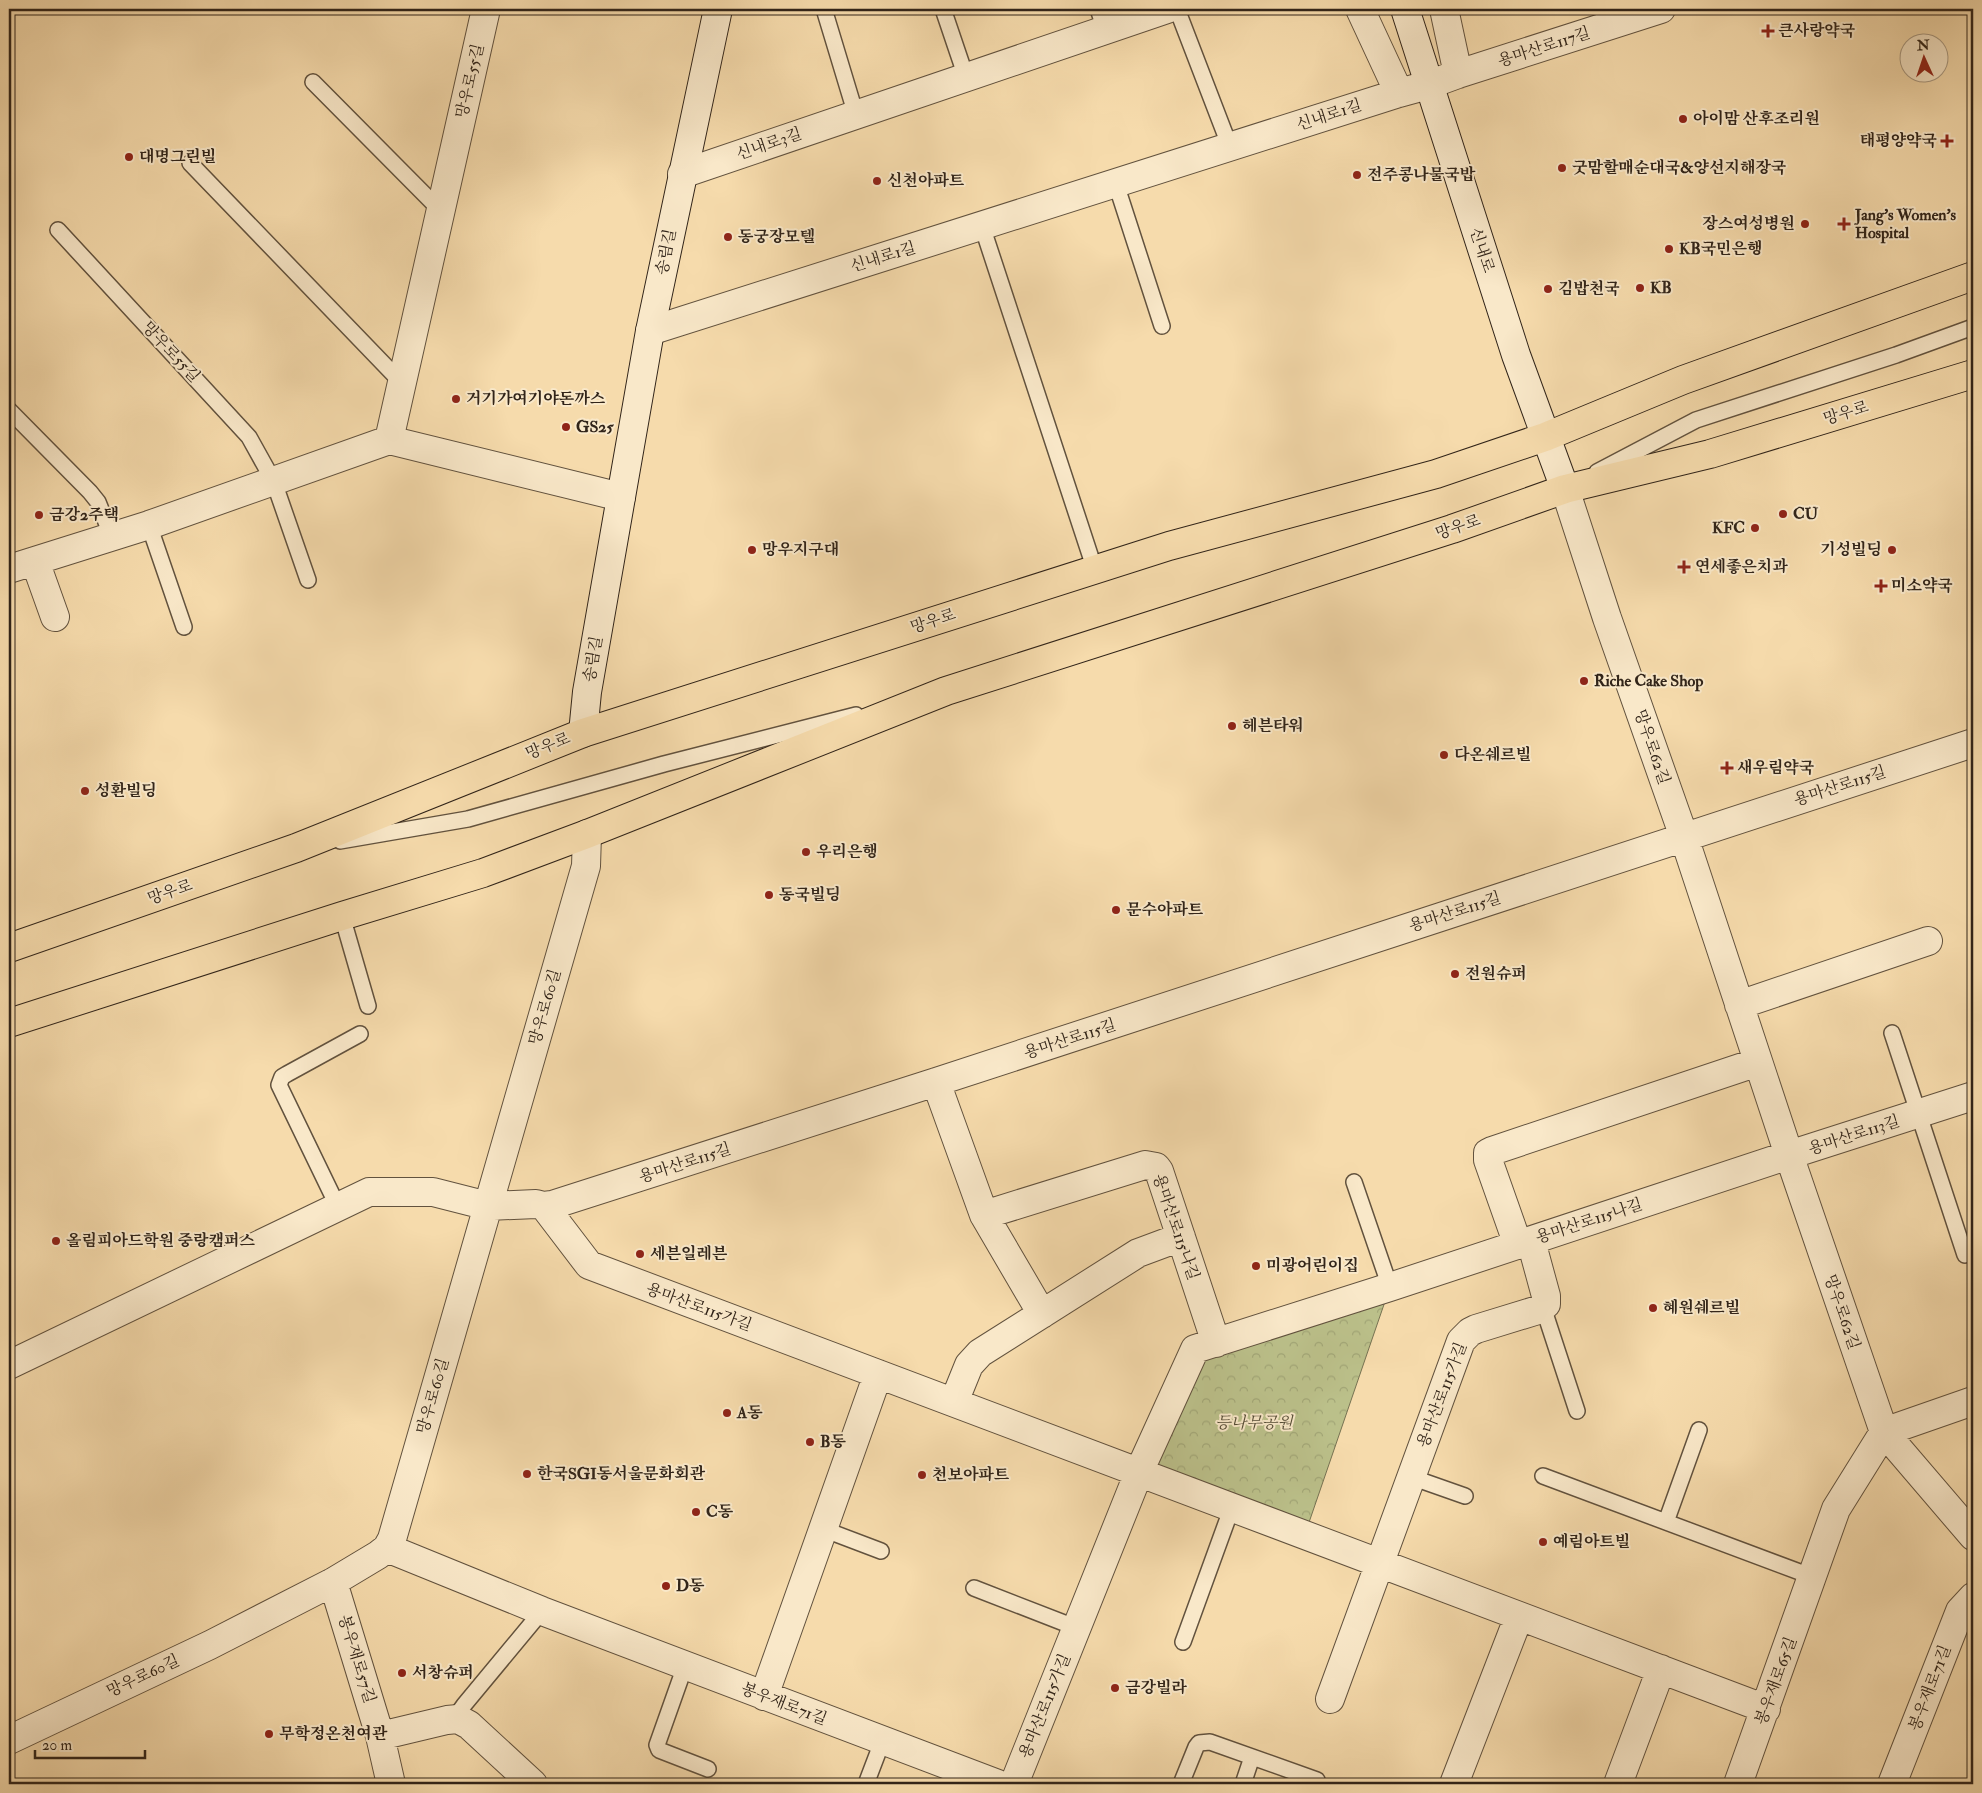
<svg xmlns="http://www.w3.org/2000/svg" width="1982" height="1793" viewBox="0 0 1982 1793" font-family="'IM FELL Double Pica','Noto Serif KR',serif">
  <defs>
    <pattern id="park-crowns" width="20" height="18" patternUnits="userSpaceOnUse" patternTransform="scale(1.25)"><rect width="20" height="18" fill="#bbc08a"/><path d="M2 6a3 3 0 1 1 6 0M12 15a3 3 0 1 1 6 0" fill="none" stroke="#a1a576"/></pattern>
  </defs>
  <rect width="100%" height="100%" fill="#f6dbac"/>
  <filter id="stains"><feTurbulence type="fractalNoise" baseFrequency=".004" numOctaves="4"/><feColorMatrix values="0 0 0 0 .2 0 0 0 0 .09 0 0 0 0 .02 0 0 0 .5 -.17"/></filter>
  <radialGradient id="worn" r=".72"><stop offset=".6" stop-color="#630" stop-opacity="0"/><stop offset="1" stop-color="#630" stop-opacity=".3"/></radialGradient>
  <path fill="url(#park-crowns)" stroke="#767252" d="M1390 1287 1305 1534 1139 1472 1195 1349Z"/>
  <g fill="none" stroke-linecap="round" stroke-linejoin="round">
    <g stroke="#62523e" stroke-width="18">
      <path id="lane" d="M824 9 856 115
        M943 9 966 77
        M1098 9 1105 30
        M1177 9 1230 147
        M313 82 441 211
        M190 163 402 383
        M1116 184 1162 326
        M982 226 1095 570
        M58 230 249 437 274 482 308 580
        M9 410 90 492 98 502 112 537
        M1597 472 1696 420 1896 355 1973 327
        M149 525 184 627
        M340 841 468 819 664 764 856 715
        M342 916 368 1006
        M1892 1033 1965 1255
        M1354 1182 1390 1287
        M338 1207 279 1085 282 1077 287 1074 360 1034
        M1543 1307 1577 1411
        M1543 1476 1813 1577
        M1411 1477 1465 1496
        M1666 1522 1699 1430
        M823 1529 881 1551
        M974 1588 1077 1628
        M1183 1642 1232 1507
        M685 1666 657 1745 659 1750 708 1769
        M458 1719 459 1712 464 1705 542 1611
        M866 1784 882 1742
        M1181 1784 1196 1747 1199 1743 1210 1742 1317 1780
        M1243 1784 1252 1757"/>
    </g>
    <g stroke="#62523e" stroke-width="30">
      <path id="street" d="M1360 9 1399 93
        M1444 9 1458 74
        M682 174 1167 9
        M650 331 1399 93 1428 85 1458 74 1661 9
        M389 440 486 9
        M389 440 621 497
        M1565 489 1607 618 1684 837 1789 1155 1884 1432 1973 1536
        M35 561 55 617
        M9 569 149 525 389 440
        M1739 1005 1928 941
        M936 1082 984 1215 1042 1314
        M544 1206 589 1265 1766 1709
        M984 1215 1145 1165 1156 1167 1159 1171 1216 1343
        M1518 1245 1488 1160V1153L1492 1151 1758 1062
        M9 1365 369 1192H433L488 1206 536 1204 544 1206 552 1205 936 1082 1973 743
        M954 1402 969 1365 980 1353 1138 1253 1181 1237
        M387 1548 542 1611 998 1784
        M333 1582 380 1736 391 1784
        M764 1696 878 1374
        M1330 1699 1461 1341 1470 1332 1476 1329 1538 1310 1546 1304V1296L1531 1241
        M380 1736 447 1720 458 1719 469 1725 533 1784
        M9 1740 210 1645 333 1582 378 1555 387 1548 392 1539 586 866 587 834
        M1014 1784 1139 1472 1195 1349 1390 1287 1789 1155 1973 1096
        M1454 1784 1519 1616
        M1618 1784 1661 1669
        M1738 1784 1836 1509 1884 1432 1973 1401
        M1892 1784 1960 1611 1973 1597"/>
    </g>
    <g stroke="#312419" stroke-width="30">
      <path id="secondary" d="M1405 9 1516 355 1565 489
        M583 733 587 692 650 331 718 9"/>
    </g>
    <g stroke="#312419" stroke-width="30">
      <path id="primary" d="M9 948 296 848 583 733 1169 546 1436 474 1545 437 1683 380 1973 276
        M9 1023 342 916 483 873 587 834 946 691 1452 529 1565 489 1710 454 1973 374"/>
    </g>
    <use href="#lane" stroke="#f9e8c9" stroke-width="15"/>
    <use href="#street" stroke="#f9e8c9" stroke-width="28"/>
    <use href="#secondary" stroke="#f9e8c9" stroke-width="28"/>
    <use href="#primary" stroke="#f6dbac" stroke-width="28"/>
    <path stroke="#312419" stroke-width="4" stroke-dasharray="9 9" stroke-linecap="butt" d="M9 12 14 9"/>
  </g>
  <g fill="#8f2418" stroke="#f9e8c9" stroke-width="2">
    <path d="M1765.5 23.5h5v5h5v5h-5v5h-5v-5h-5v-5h5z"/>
    <circle cx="1683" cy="119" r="5"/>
    <path d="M1944.5 133.5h5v5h5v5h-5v5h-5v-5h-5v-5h5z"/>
    <circle cx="129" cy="157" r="5"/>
    <circle cx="1562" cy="168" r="5"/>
    <circle cx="1357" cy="175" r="5"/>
    <circle cx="877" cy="181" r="5"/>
    <circle cx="1805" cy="224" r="5"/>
    <path d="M1841.5 216.5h5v5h5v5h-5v5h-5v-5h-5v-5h5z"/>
    <circle cx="728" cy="237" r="5"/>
    <circle cx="1669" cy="249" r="5"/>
    <circle cx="1640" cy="288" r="5"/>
    <circle cx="1548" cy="289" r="5"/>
    <circle cx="456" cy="399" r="5"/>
    <circle cx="566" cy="427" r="5"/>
    <circle cx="1783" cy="514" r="5"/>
    <circle cx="39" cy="515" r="5"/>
    <circle cx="1755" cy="528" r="5"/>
    <circle cx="752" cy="550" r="5"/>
    <circle cx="1892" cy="550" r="5"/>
    <path d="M1681.5 559.5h5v5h5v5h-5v5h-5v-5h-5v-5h5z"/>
    <path d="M1878.5 578.5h5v5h5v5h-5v5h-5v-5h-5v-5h5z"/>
    <circle cx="1584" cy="681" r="5"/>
    <circle cx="1232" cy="726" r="5"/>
    <circle cx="1444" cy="755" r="5"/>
    <path d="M1724.5 760.5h5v5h5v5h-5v5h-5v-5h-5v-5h5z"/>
    <circle cx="85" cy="791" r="5"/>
    <circle cx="806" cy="852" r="5"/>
    <circle cx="769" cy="895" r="5"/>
    <circle cx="1116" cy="910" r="5"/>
    <circle cx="1455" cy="974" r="5"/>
    <circle cx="56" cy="1241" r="5"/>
    <circle cx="640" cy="1254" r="5"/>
    <circle cx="1256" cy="1266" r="5"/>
    <circle cx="1653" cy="1308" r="5"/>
    <circle cx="727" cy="1413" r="5"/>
    <circle cx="810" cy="1442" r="5"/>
    <circle cx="527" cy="1474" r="5"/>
    <circle cx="922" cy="1475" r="5"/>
    <circle cx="696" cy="1512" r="5"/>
    <circle cx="1543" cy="1542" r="5"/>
    <circle cx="666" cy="1586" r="5"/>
    <circle cx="402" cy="1673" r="5"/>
    <circle cx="1115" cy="1688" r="5"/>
    <circle cx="269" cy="1734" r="5"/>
  </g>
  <g text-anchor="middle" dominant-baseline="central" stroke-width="4" stroke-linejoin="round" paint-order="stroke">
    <g font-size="16" font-weight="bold" fill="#312419" stroke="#f9e8c9" text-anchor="start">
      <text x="1778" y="31">큰사랑약국</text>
      <text x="1693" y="119">아이맘 산후조리원</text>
      <text x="1937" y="141" text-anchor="end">태평양약국</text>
      <text x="139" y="157">대명그린빌</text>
      <text x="1572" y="168">굿맘할매순대국&amp;양선지해장국</text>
      <text x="1367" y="175">전주콩나물국밥</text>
      <text x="887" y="181">신천아파트</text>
      <text x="1855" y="215">Jang's Women's<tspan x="1855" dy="18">Hospital</tspan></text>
      <text x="1795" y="224" text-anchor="end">장스여성병원</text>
      <text x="738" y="237">동궁장모텔</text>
      <text x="1679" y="249">KB국민은행</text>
      <text x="1650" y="288">KB</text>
      <text x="1558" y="289">김밥천국</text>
      <text x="466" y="399">거기가여기야돈까스</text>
      <text x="576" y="427">GS25</text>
      <text x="1793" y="514">CU</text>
      <text x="49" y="515">금강2주택</text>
      <text x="1745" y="528" text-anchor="end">KFC</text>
      <text x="762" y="550">망우지구대</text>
      <text x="1882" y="550" text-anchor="end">기성빌딩</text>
      <text x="1695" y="567">연세좋은치과</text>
      <text x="1891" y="586">미소약국</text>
      <text x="1594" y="681">Riche Cake Shop</text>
      <text x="1242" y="726">헤븐타워</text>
      <text x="1454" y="755">다온쉐르빌</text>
      <text x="1737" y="768">새우림약국</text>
      <text x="95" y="791">성환빌딩</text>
      <text x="816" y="852">우리은행</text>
      <text x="779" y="895">동국빌딩</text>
      <text x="1126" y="910">문수아파트</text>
      <text x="1465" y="974">전원슈퍼</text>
      <text x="66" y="1241">올림피아드학원 중랑캠퍼스</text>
      <text x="650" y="1254">세븐일레븐</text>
      <text x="1266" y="1266">미광어린이집</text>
      <text x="1663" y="1308">혜원쉐르빌</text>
      <text x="737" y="1413">A동</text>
      <text x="820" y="1442">B동</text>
      <text x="537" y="1474">한국SGI동서울문화회관</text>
      <text x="932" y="1475">천보아파트</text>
      <text x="706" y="1512">C동</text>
      <text x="1553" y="1542">예림아트빌</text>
      <text x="676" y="1586">D동</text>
      <text x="412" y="1673">서창슈퍼</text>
      <text x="1125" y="1688">금강빌라</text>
      <text x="279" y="1734">무학정온천여관</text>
    </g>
    <g font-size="16" fill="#312419" stroke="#f9e8c9">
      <text transform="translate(1544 47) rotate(-18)">용마산로117길</text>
      <text transform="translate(470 81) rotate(-77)">망우로55길</text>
      <text transform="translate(1329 115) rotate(-18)">신내로1길</text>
      <text transform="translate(769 144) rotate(-19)">신내로3길</text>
      <text transform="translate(1482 250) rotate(72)">신내로</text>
      <text transform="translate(666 252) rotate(-79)">송림길</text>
      <text transform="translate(883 257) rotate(-17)">신내로1길</text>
      <text transform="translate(171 352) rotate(47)">망우로55길</text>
      <text transform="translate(1846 413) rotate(-17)">망우로</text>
      <text transform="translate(1458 527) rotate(-19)">망우로</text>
      <text transform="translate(933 621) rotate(-18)">망우로</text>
      <text transform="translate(593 659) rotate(-80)">송림길</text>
      <text transform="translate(548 746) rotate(-22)">망우로</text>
      <text transform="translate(1652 747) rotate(71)">망우로62길</text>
      <text transform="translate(1840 786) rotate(-18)">용마산로115길</text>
      <text transform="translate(170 892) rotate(-19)">망우로</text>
      <text transform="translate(1455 912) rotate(-18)">용마산로115길</text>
      <text transform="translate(545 1007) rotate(-74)">망우로60길</text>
      <text transform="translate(1070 1039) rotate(-18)">용마산로115길</text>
      <text transform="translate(1854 1135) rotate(-18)">용마산로113길</text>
      <text transform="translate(685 1163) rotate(-18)">용마산로115길</text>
      <text transform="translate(1589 1221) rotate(-18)">용마산로115나길</text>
      <text transform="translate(1176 1227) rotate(71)">용마산로115나길</text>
      <text transform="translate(699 1307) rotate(20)">용마산로115가길</text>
      <text transform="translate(1842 1312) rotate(71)">망우로62길</text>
      <text transform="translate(1442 1395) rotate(-69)">용마산로115가길</text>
      <text transform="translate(433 1396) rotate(-74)">망우로60길</text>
      <text transform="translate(357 1659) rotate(73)">봉우재로57길</text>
      <text transform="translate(143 1676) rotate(-25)">망우로60길</text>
      <text transform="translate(1776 1681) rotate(-70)">봉우재로65길</text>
      <text transform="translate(1930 1688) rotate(-69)">봉우재로71길</text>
      <text transform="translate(784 1704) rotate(21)">봉우재로71길</text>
      <text transform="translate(1045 1706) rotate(-68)">용마산로115가길</text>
    </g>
    <g font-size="16" font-style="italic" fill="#544b35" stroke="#f9e8c9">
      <text x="1254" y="1423">등나무공원</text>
    </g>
  </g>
  <rect width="1982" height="1793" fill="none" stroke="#f6dbac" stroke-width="30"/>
  <rect x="10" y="10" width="1962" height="1773" fill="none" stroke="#312419" stroke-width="2.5"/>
  <rect x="15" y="15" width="1952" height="1763" fill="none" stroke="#312419"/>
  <g transform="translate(1924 58) rotate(357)"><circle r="24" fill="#f9e8c9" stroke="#a99a83"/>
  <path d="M0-4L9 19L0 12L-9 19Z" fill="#8f2418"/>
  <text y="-8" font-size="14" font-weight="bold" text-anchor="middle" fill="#312419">N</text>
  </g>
  <path d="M35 1750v8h110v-8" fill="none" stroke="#312419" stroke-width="2.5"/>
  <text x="42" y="1750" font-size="15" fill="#312419" stroke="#f9e8c9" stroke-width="4" paint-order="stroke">20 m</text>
  <rect width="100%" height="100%" filter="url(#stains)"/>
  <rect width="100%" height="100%" fill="url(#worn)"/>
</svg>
